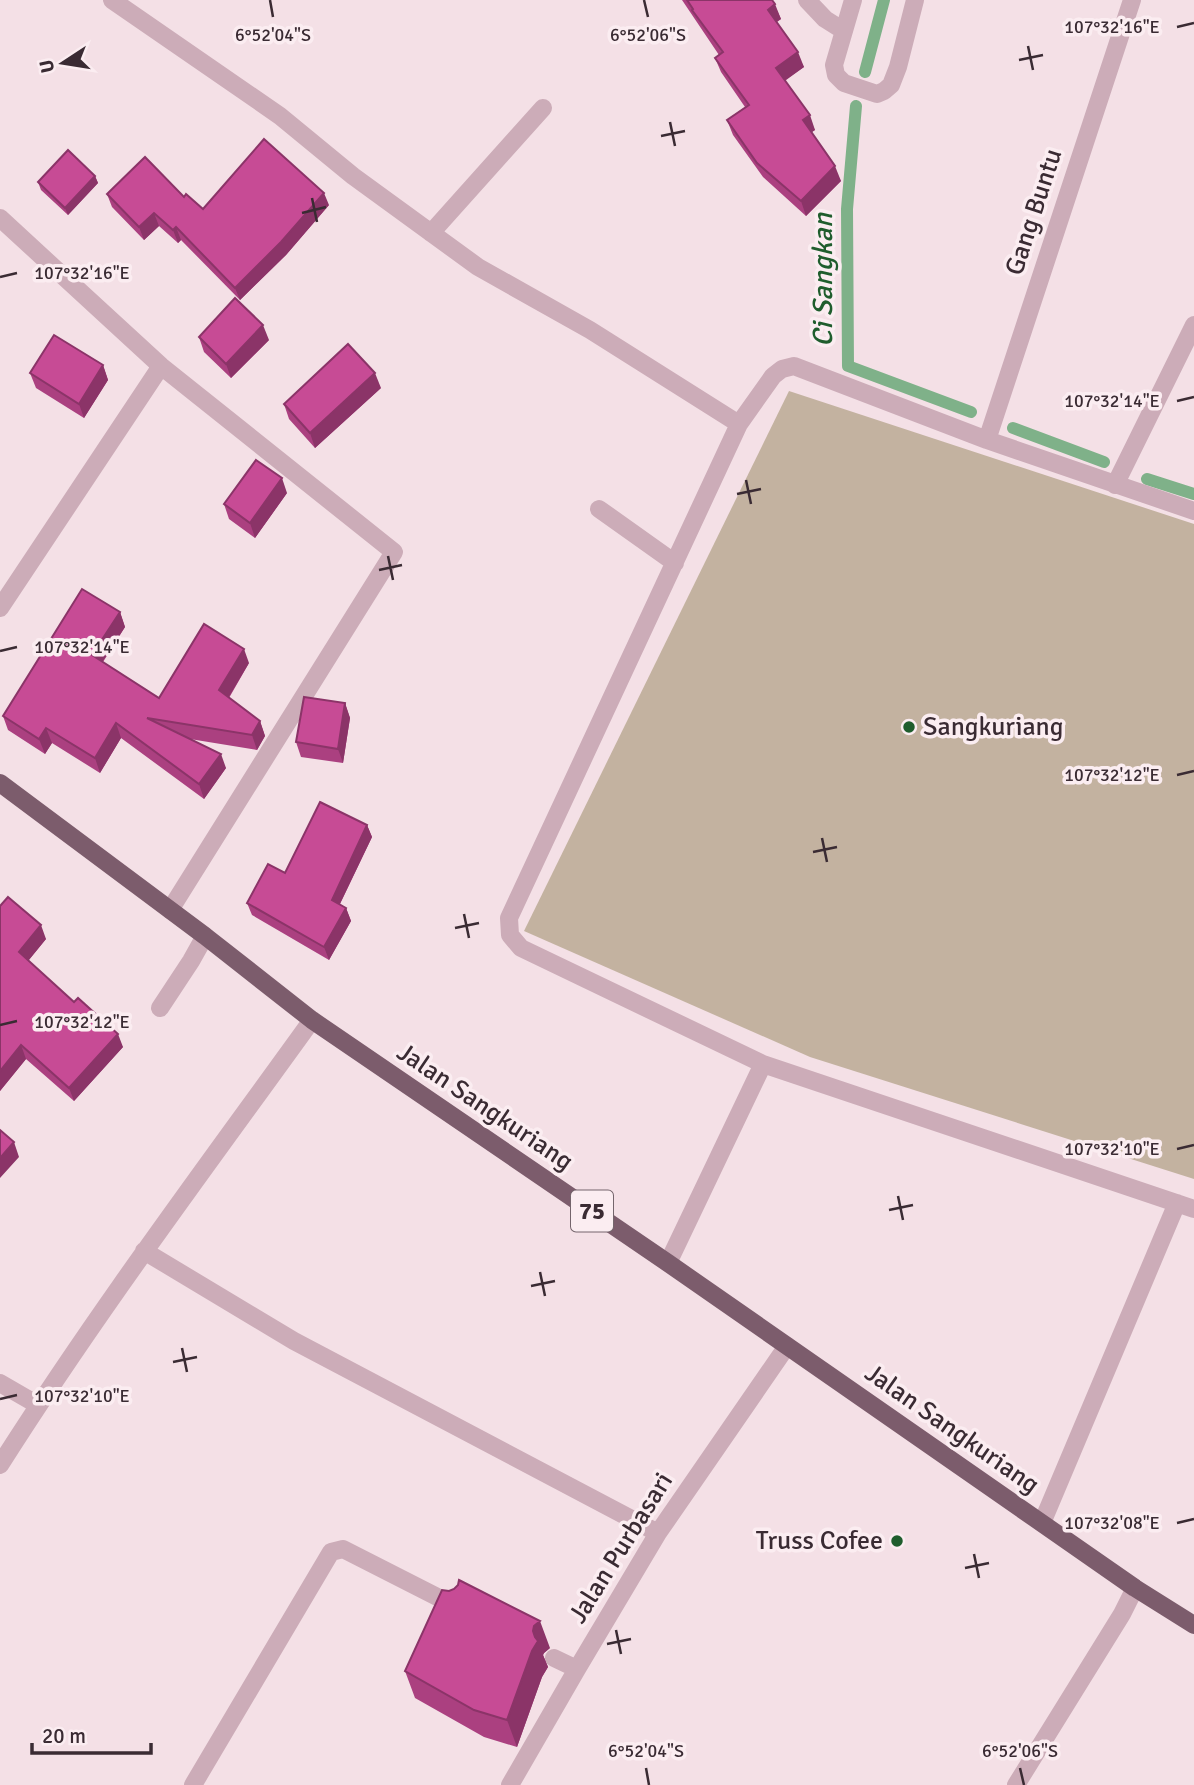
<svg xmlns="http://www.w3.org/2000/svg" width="1194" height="1785" viewBox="0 0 1194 1785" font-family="Signika,sans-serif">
  <rect width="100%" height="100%" fill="#f4e0e6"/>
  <path fill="#c3b2a0" d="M789 391 1194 524V1179L810 1057 524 931Z"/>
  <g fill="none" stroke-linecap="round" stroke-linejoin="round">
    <path stroke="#7fb189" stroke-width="12" d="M865 72 884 0
      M856 106 847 209 848 366 971 412
      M1013 428 1104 462
      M1147 479 1194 494"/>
    <path stroke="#ccacb8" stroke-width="18" d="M112 0 280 116 353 176 478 267 590 330 739 424
      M807 0 825 19 844 31
      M853 0 834 65 836 75 844 83 877 94 884 91 891 85 898 67 915 0
      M0 218 161 366 394 552 170 910
      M431 233 543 108
      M987 440 1132 0
      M1115 485 1194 325
      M599 509 675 563
      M1194 511 987 440 794 366 782 369 773 376 739 424 509 918 510 935 521 948 763 1064 1194 1209
      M0 608 161 366
      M160 1008 191 961 205 936
      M144 1251 294 1341 658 1533
      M668 1263 763 1064
      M0 1383 38 1405
      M0 1465C97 1312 206 1167 312 1020
      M1042 1523 1177 1203
      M554 1658 577 1669
      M193 1785 331 1552 343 1549 457 1607
      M510 1785 577 1669 658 1533 787 1346
      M1016 1785 1122 1614 1135 1588"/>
    <path stroke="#7c5c6c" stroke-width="18" d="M0 783 205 936 312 1020 668 1263 1135 1588 1194 1625"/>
  </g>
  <path fill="#ab4080" d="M682 0H772L781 19 777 22 804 67 785 80 815 130 811 132 841 181 806 216 763 177 733 135 727 120 745 107 721 72 715 58 719 55Z
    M95 176 98 183 68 215 41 190 38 182Z
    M107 194 184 197 203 209 329 205 286 255 240 300 181 240 178 243 159 226 144 240 112 207Z
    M199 337 269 340 231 378 204 352Z
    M103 365 108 380 84 418 36 388 30 373Z
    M381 388 315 448 289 419 284 404Z
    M287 493 255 538 229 519 224 504Z
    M120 612 125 627 103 662 159 698 249 663 229 698 260 721 265 736 257 750 190 739 226 768 204 799 121 738 100 773 52 743 45 754 8 730 3 716Z
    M345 703 350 718 343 763 301 757 296 742Z
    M367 825 372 837 340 904 346 908 351 921 329 960 252 915 247 903 285 873Z
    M0 906 46 939 28 961 123 1047 74 1101 26 1059 0 1091Z
    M550 1648 544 1653 543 1655 548 1667 542 1677 517 1747 484 1737 415 1698 405 1671Z"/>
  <path fill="#8b3468" d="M775 4 781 19 773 24 768 10Z
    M798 52 804 67 782 83 776 68Z
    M810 115 815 130 808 135 803 120Z
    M835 166 841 181 806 216 801 201Z
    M95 176 98 183 68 215 65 208Z
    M324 193 329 205 286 255 240 300 235 288Z
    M154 213 159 226 144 240 139 227Z
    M176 227 181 240 178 243 173 230Z
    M263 325 269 340 231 378 226 364Z
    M103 365 108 380 84 418 79 404Z
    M375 373 381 388 315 448 310 433Z
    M282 478 287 493 255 538 250 523Z
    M120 612 125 627 97 670 92 655Z
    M244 649 249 663 224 705 219 690Z
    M345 703 350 718 343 763 338 749Z
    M260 721 265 736 257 750 252 735Z
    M116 723 121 738 100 773 95 758Z
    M46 728 52 743 45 754 39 739Z
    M221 754 226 768 204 799 199 784Z
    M367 825 372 837 336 912 332 900Z
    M346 908 351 921 329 960 324 947Z
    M41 925 46 939 24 966 19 952Z
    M118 1034 123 1047 74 1101 69 1088Z
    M21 1045 26 1059 0 1091V1071Z
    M14 1142 19 1157 0 1178V1158Z
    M540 1621 550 1648 544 1653 543 1655 548 1667 542 1677 517 1747 507 1720 534 1626Z"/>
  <path fill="#c74b95" stroke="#8b3468" stroke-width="2" d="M687 0H772L775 4 768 10 798 52 776 68 810 115 803 120 835 166 801 201 757 163 727 120 749 105 715 58 723 52 692 10 693 9Z
    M264 139 324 193 281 242 235 288 176 227 173 230 154 213 139 227 107 194 145 157 184 197 186 194 203 209Z
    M68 150 95 176 65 208 38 182Z
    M235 298 263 325 226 364 199 337Z
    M54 335 103 365 79 404 30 373Z
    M348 344 375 373 310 433 284 404Z
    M256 460 282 478 250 523 224 504Z
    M82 589 120 612 92 655 159 698 204 624 244 649 219 690 260 721 252 735 147 718 221 754 199 784 116 723 95 758 46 728 39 739 3 716Z
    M304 697 345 703 338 749 296 742Z
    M320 802 367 825 332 900 346 908 324 947 247 903 268 864 285 873Z
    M8 897 41 925 19 952 74 1002 78 998 118 1034 69 1088 21 1045 0 1071V906Z
    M0 1130 14 1142 0 1158Z
    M459 1580 540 1621 534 1626 533 1631 535 1637 538 1641 532 1651 507 1720 474 1710 405 1671 442 1590 449 1591 454 1589 458 1585Z"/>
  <path fill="none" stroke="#3a2b33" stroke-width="2.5" d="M270 0 273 17M644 0 648 17M1177 27 1194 23M1028 46 1033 70M1019 60 1043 55M670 122 675 146M661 136 685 131M312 198 317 222M302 213 326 207M0 277 17 273M1177 401 1194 397M746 480 751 504M737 494 761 489M388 556 393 580M379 570 402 565M0 651 17 647M1177 775 1194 771M822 838 827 862M813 852 837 847M464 914 469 938M455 928 479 923M0 1025 17 1021M1177 1149 1194 1145M898 1196 903 1220M889 1210 913 1205M540 1272 545 1296M531 1286 555 1281M182 1348 187 1372M173 1362 197 1357M0 1399 17 1395M1177 1523 1194 1519M974 1554 979 1578M965 1568 989 1563M616 1630 621 1654M607 1644 631 1639M646 1768 649 1785M1020 1768 1024 1785"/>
  <g fill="#1f5d2d" stroke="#fbedf1" stroke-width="2.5">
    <circle cx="909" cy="727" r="7"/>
    <circle cx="897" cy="1541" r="7"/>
  </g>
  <g text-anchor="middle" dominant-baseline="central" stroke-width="7" stroke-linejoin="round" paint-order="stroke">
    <rect fill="#fbedf1" stroke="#74656c" stroke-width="2" x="571" y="1190.5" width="42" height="41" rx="5"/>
    <g font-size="24" font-weight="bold" fill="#3a2b33">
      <text x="592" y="1211">75</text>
    </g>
    <g font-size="26" fill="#3a2b33" stroke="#fbedf1">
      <text transform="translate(1034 212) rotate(-72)">Gang Buntu</text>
      <text transform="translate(485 1107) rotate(34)">Jalan Sangkuriang</text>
      <text transform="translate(952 1429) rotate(35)">Jalan Sangkuriang</text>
      <text transform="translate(621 1548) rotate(-58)">Jalan Purbasari</text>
    </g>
    <g font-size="26" fill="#3a2b33" stroke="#fbedf1" text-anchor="start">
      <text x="923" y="727">Sangkuriang</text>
      <text x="883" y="1541" text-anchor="end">Truss Cofee</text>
    </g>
    <g font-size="28" font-style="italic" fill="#1f5d2d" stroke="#fbedf1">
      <text transform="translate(823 280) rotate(-90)">Ci Sangkan</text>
    </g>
  </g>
  <g font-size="18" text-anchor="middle" fill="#3a2b33" stroke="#fbedf1" stroke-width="7" stroke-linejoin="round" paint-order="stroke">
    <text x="1112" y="33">107°32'16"E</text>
    <text x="273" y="41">6°52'04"S</text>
    <text x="648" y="41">6°52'06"S</text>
    <text x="82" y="279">107°32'16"E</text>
    <text x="1112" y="407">107°32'14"E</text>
    <text x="82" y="653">107°32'14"E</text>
    <text x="1112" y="781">107°32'12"E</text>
    <text x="82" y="1028">107°32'12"E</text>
    <text x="1112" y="1155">107°32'10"E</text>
    <text x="82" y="1402">107°32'10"E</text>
    <text x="1112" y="1529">107°32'08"E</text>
    <text x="646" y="1757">6°52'04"S</text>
    <text x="1020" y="1757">6°52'06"S</text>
  </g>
  <g transform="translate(63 63) rotate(258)" stroke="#fbedf1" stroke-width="5" paint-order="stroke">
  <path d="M0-5L12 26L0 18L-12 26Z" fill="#3a2b33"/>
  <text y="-10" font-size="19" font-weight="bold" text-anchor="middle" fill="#3a2b33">U</text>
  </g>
  <path d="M32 1743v10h119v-10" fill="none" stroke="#3a2b33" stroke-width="3.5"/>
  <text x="42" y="1743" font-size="21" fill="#3a2b33" stroke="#fbedf1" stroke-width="5" paint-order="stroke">20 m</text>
</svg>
